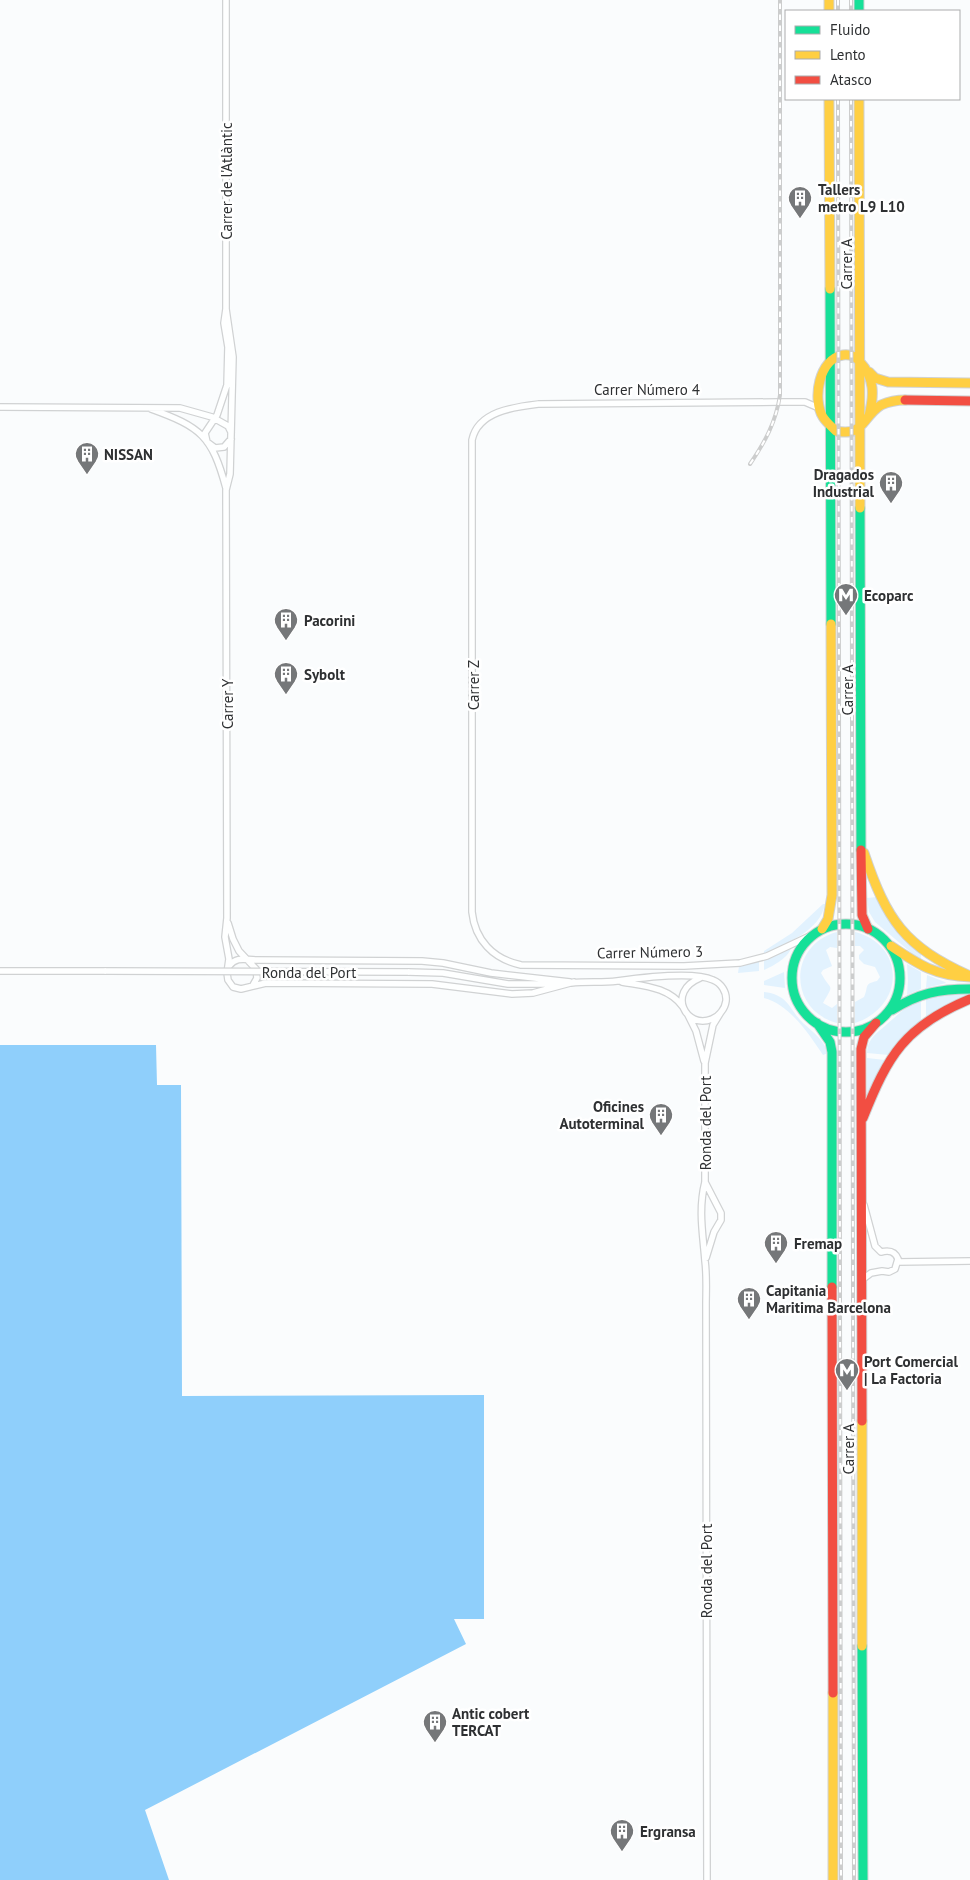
<svg xmlns="http://www.w3.org/2000/svg" width="970" height="1880" viewBox="0 0 970 1880" font-family="'PT Sans',sans-serif">
  <rect width="100%" height="100%" fill="#fafcfd"/>
  <path fill="#e2f2fe" d="M877 897 921 954V961L875 922 869 912 867 898Z
    M823 904H825C820 931 787 943 764 954V951L792 933Z
    M837 932V948L830 947 826 950 832 966 823 970 821 973C831 992 835 982 823 1003L832 1008 837 1004V1023C788 1010 788 945 837 932Z
    M855 932C906 945 905 1007 855 1023V1002L864 997C869 987 863 984 877 981L880 977 875 967 864 964 859 959V955L864 950 860 946H855Z
    M791 947C790 957 773 966 764 970V960Z
    M759 961V971L738 973 739 966Z
    M907 964 921 972V989L907 995 908 981Z
    M784 972 785 988 764 985V981Z
    M927 975 945 982 946 983 926 988Z
    M970 991V996L926 1017V997Z
    M764 992C789 995 788 1008 803 1023 814 1033 823 1039 828 1053L823 1055C809 1034 789 1004 764 998Z
    M921 998V1021L889 1055 867 1053C868 1038 876 1034 886 1025 899 1014 906 1006 921 998Z
    M867 1058 885 1060 867 1097Z"/>
  <path fill="#8fcffb" d="M0 1045H156L157 1085H181L182 1396 484 1395V1619H454L466 1644 145 1810 169 1880H0Z"/>
  <g fill="none" stroke-linecap="round" stroke-linejoin="round">
    <g stroke="#d0d2d3" stroke-width="8">
      <path id="street" d="M226 0V309L224 323 228 347 227 385 217 415 205 433 207 442 215 448 224 447 231 439
        M226 309 233 357 230 474 226 490 227 918 225 937 229 959 227 973 228 980 233 987 241 989 266 983 432 984 512 994 533 993 574 982
        M0 407 180 408 212 417 228 426 231 432
        M151 409C201 427 212 436 226 488
        M228 923 233 939 239 951 256 969 257 978 253 985
        M816 933 767 956 740 963 684 966 521 965C493 959 475 940 472 912V440C478 411 514 407 539 404L779 402H805L819 408
        M229 966C237 956 245 960 257 960L422 961 443 963 491 973 570 982
        M0 971H106
        M408 972 443 973 508 984H557
        M622 982C644 986 669 987 683 1007
        M571 983C587 981 602 983 617 981 639 978 694 971 713 980 721 983 727 992 726 1001 725 1009 719 1016 712 1019 686 1030 666 992 700 978
        M688 1015 696 1031 704 1061
        M705 1182 721 1213V1220L714 1232 706 1258
        M864 1205 875 1246 881 1252C889 1250 895 1251 898 1259L895 1269 889 1272 882 1271
        M898 1262 970 1261
        M863 1279 871 1273 882 1271
        M707 1880 706 1305C706 1291 707 1276 705 1261 703 1234 698 1210 705 1182V1063L713 1025 721 1012"/>
    </g>
    <g stroke="#d0d2d3" stroke-width="11">
      <path id="fast" d="M859 0V11
        M830 289 831 624
        M860 508 861 850
        M792 978a54 54 0 1 1 108 0a54 54 0 1 1-108 0Z
        M892 1010C919 993 939 989 970 989
        M817 1023 830 1042 832 1052V1287
        M862 1646 863 1880"/>
    </g>
    <g stroke="#d0d2d3" stroke-width="11">
      <path id="slow" d="M829 0V11
        M829 99 830 289
        M859 99 860 508
        M869 372 875 378 888 382 970 383
        M869 416C874 396 875 378 860 362 856 357 850 354 843 355 819 359 812 399 823 417 826 422 832 427 836 431 864 437 862 417 881 405 888 402 897 400 905 400
        M864 853C887 921 904 946 970 976
        M822 929 828 919 832 895 831 624
        M891 946C919 965 936 976 970 977
        M862 1421V1646
        M833 1693V1880"/>
    </g>
    <g stroke="#d0d2d3" stroke-width="11">
      <path id="jam" d="M905 400 970 401
        M861 850 862 915 868 929
        M863 1118C888 1055 905 1026 970 999
        M832 1287 833 1693
        M862 1421 861 1049 864 1037 876 1023"/>
    </g>
    <use href="#street" stroke="#feffff" stroke-width="5.5"/>
    <use href="#fast" stroke="#16e098" stroke-width="9"/>
    <use href="#slow" stroke="#ffcf43" stroke-width="9"/>
    <use href="#jam" stroke="#f24e42" stroke-width="9"/>
    <g stroke="#cccdcd" stroke-width="4">
      <path id="rail" d="M838 0V11
        M851 0V11
        M838 99 841 1880
        M851 99 854 1880
        M750 464C765 442 776 422 780 395V0"/>
    </g>
    <use href="#rail" stroke="#fff" stroke-width="2" stroke-dasharray="5.5" stroke-linecap="butt"/>
    <g stroke="#d0d2d3" stroke-width="8" stroke-linecap="butt">
      <path id="street-bridge" d="M106 971 408 972"/>
    </g>
    <use href="#street-bridge" stroke="#feffff" stroke-width="5.5"/>
  </g>
  <defs>
    <g id="building-pin" transform="scale(1.25)"><path d="M0 17L-7.5 6A9.5 9.5 0 1 1 7.5 6Z" fill="#757779" stroke="#fff"/><path d="M-4-6H4V6H1V3H-1V6H-4ZM-2.5-4.3h1.7v1.8h-1.7ZM.8-4.3h1.7v1.8H.8ZM-2.5-1h1.7V.8h-1.7ZM.8-1h1.7V.8H.8Z" fill="#fff"/></g>
    <g id="metro-pin" transform="scale(1.25)"><path d="M0 17L-7.5 6A9.5 9.5 0 1 1 7.5 6Z" fill="#757779" stroke="#fff"/><path d="M-5.5 5V-5H-3L0 0L3-5H5.5V5H3V-.5L0 4L-3-.5V5Z" fill="#fff"/></g>
  </defs>
  <g fill-rule="evenodd">
    <use href="#building-pin" x="800" y="198"/>
    <use href="#building-pin" x="87" y="454"/>
    <use href="#building-pin" x="891" y="483"/>
    <use href="#metro-pin" x="846" y="595"/>
    <use href="#building-pin" x="286" y="620"/>
    <use href="#building-pin" x="286" y="674"/>
    <use href="#building-pin" x="661" y="1115"/>
    <use href="#building-pin" x="776" y="1243"/>
    <use href="#building-pin" x="749" y="1299"/>
    <use href="#metro-pin" x="847" y="1370"/>
    <use href="#building-pin" x="435" y="1722"/>
    <use href="#building-pin" x="622" y="1831"/>
  </g>
  <g text-anchor="middle" dominant-baseline="central" stroke-width="5" stroke-linejoin="round" paint-order="stroke">
    <g font-size="15" fill="#2e3032" stroke="#fff">
      <text transform="translate(226 181) rotate(-90)">Carrer de l'Atlàntic</text>
      <text transform="translate(846 264) rotate(-90)">Carrer A</text>
      <text x="647" y="389">Carrer Número 4</text>
      <text transform="translate(473 685) rotate(-90)">Carrer Z</text>
      <text transform="translate(847 690) rotate(-90)">Carrer A</text>
      <text transform="translate(227 704) rotate(-90)">Carrer Y</text>
      <text transform="translate(650 952) rotate(-1)">Carrer Número 3</text>
      <text x="309" y="972">Ronda del Port</text>
      <text transform="translate(705 1123) rotate(-90)">Ronda del Port</text>
      <text transform="translate(848 1449) rotate(-90)">Carrer A</text>
      <text transform="translate(706 1571) rotate(-90)">Ronda del Port</text>
    </g>
    <g font-size="15" font-weight="bold" fill="#2e3032" stroke="#fff" text-anchor="start">
      <text x="818" y="189">Tallers<tspan x="818" dy="17">metro L9 L10</tspan></text>
      <text x="104" y="454">NISSAN</text>
      <text x="874" y="474" text-anchor="end">Dragados<tspan x="874" dy="17">Industrial</tspan></text>
      <text x="864" y="595">Ecoparc</text>
      <text x="304" y="620">Pacorini</text>
      <text x="304" y="674">Sybolt</text>
      <text x="644" y="1106" text-anchor="end">Oficines<tspan x="644" dy="17">Autoterminal</tspan></text>
      <text x="794" y="1243">Fremap</text>
      <text x="766" y="1290">Capitania<tspan x="766" dy="17">Maritima Barcelona</tspan></text>
      <text x="864" y="1361">Port Comercial<tspan x="864" dy="17">| La Factoria</tspan></text>
      <text x="452" y="1713">Antic cobert<tspan x="452" dy="17">TERCAT</tspan></text>
      <text x="640" y="1831">Ergransa</text>
    </g>
  </g>
  <rect x="785" y="10" width="175" height="90" fill="#ffffff" stroke="#abacad"/>
  <rect x="795" y="26" width="25" height="8" fill="#16e098" stroke="#abacad"/>
  <text x="830" y="35" font-size="15" fill="#2e3032">Fluido</text>
  <rect x="795" y="51" width="25" height="8" fill="#ffcf43" stroke="#abacad"/>
  <text x="830" y="60" font-size="15" fill="#2e3032">Lento</text>
  <rect x="795" y="76" width="25" height="8" fill="#f24e42" stroke="#abacad"/>
  <text x="830" y="85" font-size="15" fill="#2e3032">Atasco</text>
</svg>
